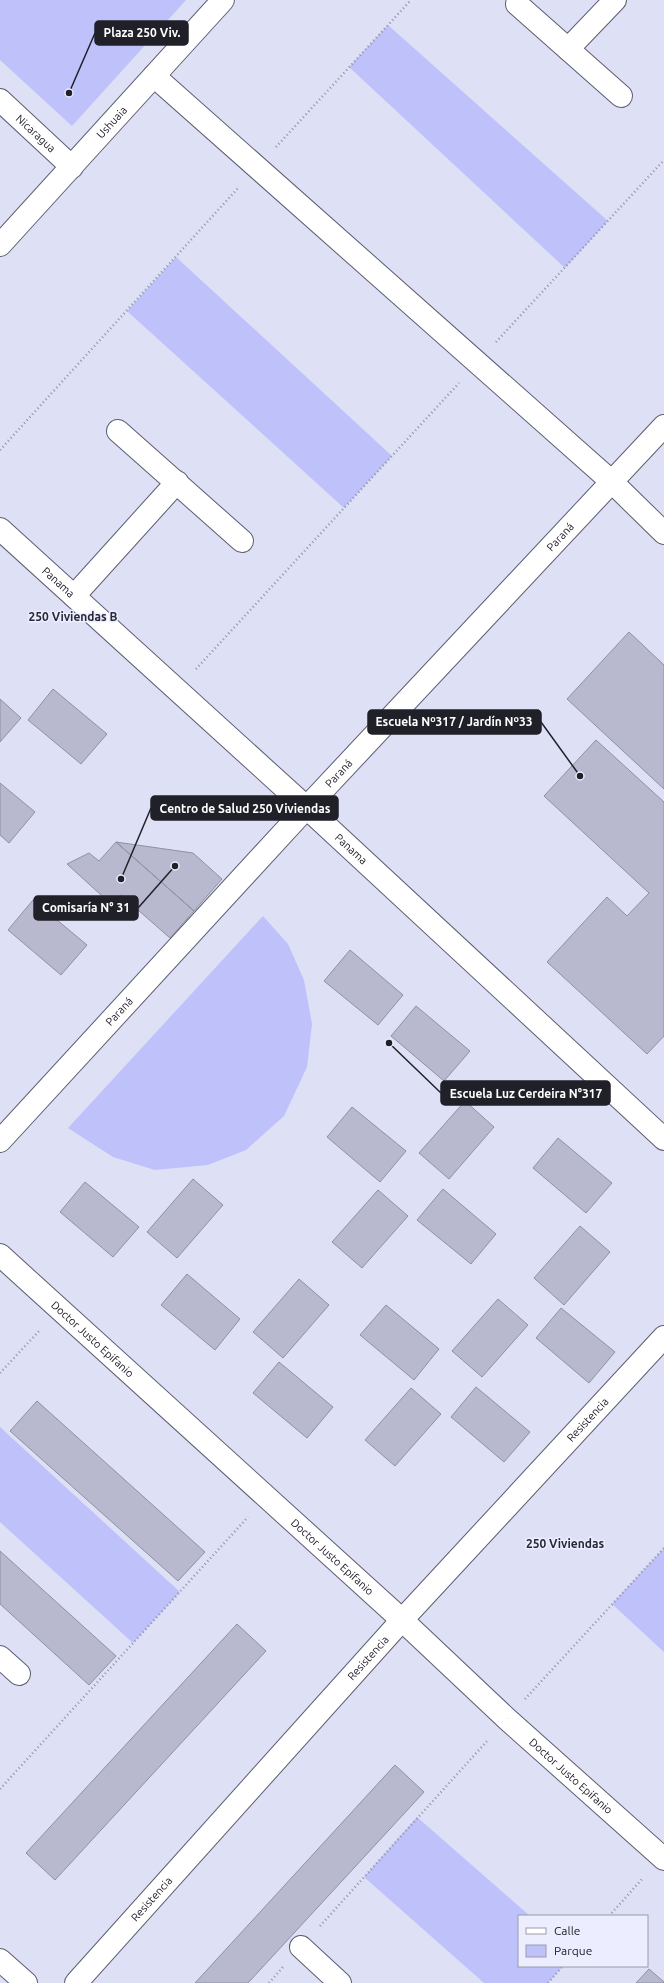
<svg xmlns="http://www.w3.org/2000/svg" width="664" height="1983" viewBox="0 0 664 1983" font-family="Ubuntu,sans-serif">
  <rect width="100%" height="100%" fill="#dee0f6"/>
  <path fill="#bfc1fb" d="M0 0H186L72 126 0 60Z
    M388 25 608 221 565 268 349 67Z
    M176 257 392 456 344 508 127 311Z
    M263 916 288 944 304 980 312 1024 307 1067 284 1116 246 1150 208 1165 155 1170 113 1157 68 1128Z
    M0 1427 180 1592 133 1643 0 1522Z
    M664 1548V1652L612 1604Z
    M417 1817 530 1916H519V1966H563L548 1983H484L364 1877Z"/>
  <path fill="#b8b9ce" stroke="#8e90a4" d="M629 632 664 665V789L567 699Z
    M53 689 107 734 81 764 28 720Z
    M0 699 21 718 0 742Z
    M596 740 664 802V1036L647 1054 547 962 607 897 627 916 649 893 544 796Z
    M0 783 35 812 9 843 0 835Z
    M116 842 194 911 170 938 121 895 112 905 67 864 89 853 99 861Z
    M116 842 193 853 222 879 194 911Z
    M33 900 87 945 61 975 8 930Z
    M350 950 403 995 378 1025 324 981Z
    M416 1006 470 1051 444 1081 391 1036Z
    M465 1101 494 1127 449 1179 419 1153Z
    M352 1107 406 1151 380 1182 327 1137Z
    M558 1138 612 1183 586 1213 533 1168Z
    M193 1179 223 1205 177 1258 147 1232Z
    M85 1182 139 1227 113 1257 60 1212Z
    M443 1189 496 1234 471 1264 417 1220Z
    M378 1190 408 1216 362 1268 332 1242Z
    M580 1226 610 1252 564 1305 534 1278Z
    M187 1274 240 1319 215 1350 161 1305Z
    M299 1279 329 1305 283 1358 253 1332Z
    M498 1299 528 1325 482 1377 452 1351Z
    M386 1305 439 1349 414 1380 360 1335Z
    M561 1308 615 1352 589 1383 536 1338Z
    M279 1362 333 1407 307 1438 253 1393Z
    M476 1387 530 1432 504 1462 451 1417Z
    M411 1388 441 1414 395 1466 365 1440Z
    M37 1401 205 1552 178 1581 10 1431Z
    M0 1551 116 1656 89 1685 0 1604Z
    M237 1624 266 1651 55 1880 26 1853Z
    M395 1765 424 1792 248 1983H195Z
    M649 1969 664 1982V1983H636Z"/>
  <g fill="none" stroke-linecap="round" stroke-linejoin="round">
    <g stroke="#5c5d70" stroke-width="24">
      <g id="minor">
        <path d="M517 4 621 96"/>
        <path d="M568 49 615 0"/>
        <path d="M154 76 612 482 664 533"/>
        <path id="s1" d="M0 100 72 167"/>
        <path id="s2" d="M0 245 223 0"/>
        <path d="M118 431 242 541"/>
        <path id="s3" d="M0 529 307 808 664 1139"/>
        <path d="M74 596 177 482"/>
        <path id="s4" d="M0 1141 308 806 664 426"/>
        <path id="s5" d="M0 1255 402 1620 507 1719 664 1859"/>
        <path d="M0 1657 19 1674"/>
        <path d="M301 1947 340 1983"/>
        <path id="s6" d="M76 1983 402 1620 664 1337"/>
      </g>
    </g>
    <g stroke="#5c5d70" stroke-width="24">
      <path id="tertiary" d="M0 1960 26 1983"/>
    </g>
    <path stroke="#9192a3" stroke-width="2.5" stroke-dasharray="1 3" stroke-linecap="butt" d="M276 147 411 0
      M496 342 664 160
      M0 450 239 187
      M196 669 459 383
      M0 1373 40 1330
      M525 1699 664 1548
      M0 1789 248 1517
      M609 1916 643 1878
      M320 1926 488 1740
      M269 1983 283 1967
      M548 1983 563 1966"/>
    <use href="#minor" stroke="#fff" stroke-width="22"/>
    <use href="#tertiary" stroke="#fff" stroke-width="22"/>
  </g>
  <g text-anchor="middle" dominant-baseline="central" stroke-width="3" stroke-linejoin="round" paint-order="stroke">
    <g font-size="11" fill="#202028" stroke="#ecedff">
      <text stroke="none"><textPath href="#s2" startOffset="166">Ushuaia</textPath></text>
      <text stroke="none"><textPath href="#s1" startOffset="49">Nicaragua</textPath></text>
      <text stroke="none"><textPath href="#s4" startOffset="824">Paraná</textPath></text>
      <text stroke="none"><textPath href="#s3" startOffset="79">Panama</textPath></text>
      <text stroke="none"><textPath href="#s4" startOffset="500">Paraná</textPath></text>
      <text stroke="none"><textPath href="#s3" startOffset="475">Panama</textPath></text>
      <text stroke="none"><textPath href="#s4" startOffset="176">Paraná</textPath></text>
      <text stroke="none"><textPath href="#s5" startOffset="125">Doctor Justo Epifanio</textPath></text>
      <text stroke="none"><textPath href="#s6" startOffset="761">Resistencia</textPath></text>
      <text stroke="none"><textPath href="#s5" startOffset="449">Doctor Justo Epifanio</textPath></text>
      <text stroke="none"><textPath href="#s6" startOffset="437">Resistencia</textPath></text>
      <text stroke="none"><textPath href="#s5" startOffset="773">Doctor Justo Epifanio</textPath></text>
      <text stroke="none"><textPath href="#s6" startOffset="113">Resistencia</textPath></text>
    </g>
    <g font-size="12" font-weight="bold" fill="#272838" stroke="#ecedff">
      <text x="73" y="616">250 Viviendas B</text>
      <text x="565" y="1543">250 Viviendas</text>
    </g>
  </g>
  <path fill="none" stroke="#202028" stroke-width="1.5" d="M69 93L95 33M580 776L541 722M121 879L151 808M175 866L138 908M389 1043L441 1093"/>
  <g fill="#202028" stroke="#ecedff" stroke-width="1.5">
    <circle cx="69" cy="93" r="4"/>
    <circle cx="580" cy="776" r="4"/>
    <circle cx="121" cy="879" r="4"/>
    <circle cx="175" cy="866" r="4"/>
    <circle cx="389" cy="1043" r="4"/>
  </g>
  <g fill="#202028" stroke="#202028" stroke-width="1.5">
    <rect x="95" y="21" width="93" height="24" rx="4"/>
    <rect x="368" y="710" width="173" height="24" rx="4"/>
    <rect x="151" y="796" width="187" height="24" rx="4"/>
    <rect x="34" y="896" width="104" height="24" rx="4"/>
    <rect x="441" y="1081" width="169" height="24" rx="4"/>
  </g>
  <g font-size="12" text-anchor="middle" font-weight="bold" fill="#fff">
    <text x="142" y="37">Plaza 250 Viv.</text>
    <text x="454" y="726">Escuela Nº317 / Jardín Nº33</text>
    <text x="245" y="813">Centro de Salud 250 Viviendas</text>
    <text x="86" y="912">Comisaría N° 31</text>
    <text x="526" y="1098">Escuela Luz Cerdeira N°317</text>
  </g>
  <rect x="518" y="1915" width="130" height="52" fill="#ecedff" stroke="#9a9ba9"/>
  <rect x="526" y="1928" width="20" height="6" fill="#ffffff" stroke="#9a9ba9"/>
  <text x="554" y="1935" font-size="12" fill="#202028">Calle</text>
  <rect x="526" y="1945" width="20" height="12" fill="#bfc1fb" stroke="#9a9ba9"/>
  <text x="554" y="1955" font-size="12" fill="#202028">Parque</text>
</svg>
